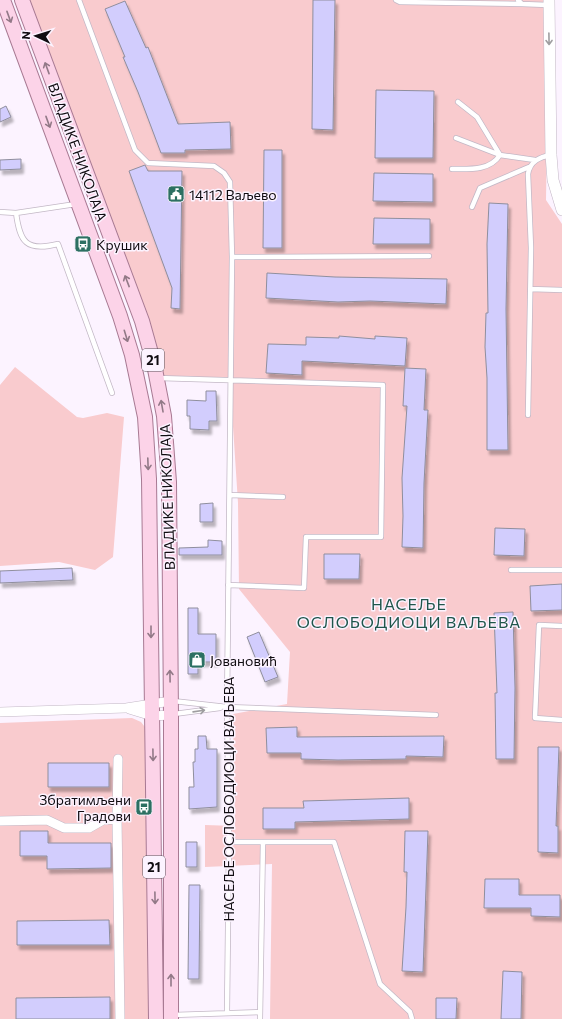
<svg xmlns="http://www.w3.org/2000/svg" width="562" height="1019" viewBox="0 0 562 1019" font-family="Commissioner,sans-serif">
  <defs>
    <filter id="shadow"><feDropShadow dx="2.5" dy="4.5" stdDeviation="1" flood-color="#0004"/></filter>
  </defs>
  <rect width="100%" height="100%" fill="#fcf3ff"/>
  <path fill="#f9cbce" d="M22 0H549L546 200 562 224V1019H270L272 864 205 867V825L235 826 233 714 287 704 290 652 239 589 238 503 230 380 157 378Z
    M15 367 77 417 83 418 107 413 124 417 113 557 95 570 59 562 0 566V385Z
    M132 718 141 722 148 731 150 1019H0V723Z"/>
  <path fill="#d2cdfd" stroke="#8f8e9d" filter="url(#shadow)" d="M313 0H335L333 130 312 129Z
    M125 1 146 48 148 47 178 124 230 122 231 149 185 150V153H161L138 92 123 57H125L105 9Z
    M376 90 434 91 433 158H375Z
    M6 106 11 117 0 122V109Z
    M264 150H282V248H263Z
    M21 159V169L0 170V160Z
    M145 165 148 171H182L180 309 171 308 172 288 129 171Z
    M374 173 433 174V202L373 201Z
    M489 203 508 204 506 309 508 450H487V378L485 347 486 313H488L487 244Z
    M374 218 430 219V244H373Z
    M267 273 335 277 447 279 446 304 370 301 338 302 266 298Z
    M339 336 375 339V336L407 338 405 366 302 361V375L266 373 268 344 306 345V337L339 338Z
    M405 368 426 369 424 410H428L424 483 423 548 402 547 403 516 402 478 407 406H403Z
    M206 391H216L217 421H209V430L190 429V416H187V400L206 401Z
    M213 503V522H200V504Z
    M495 528 525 529 524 556 494 555Z
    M208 540 222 541V555H179V548L208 547Z
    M324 554H360L359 579H324Z
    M72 568 73 580 0 583V571Z
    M562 584V610L531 611 530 586Z
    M188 608H198V634H216V662H198V674H188Z
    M513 612 515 688 514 759H496L495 693H497L494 613Z
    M259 632 278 677 265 682 247 637Z
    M297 727V737L444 736 443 757 406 756V759L338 760 301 759V753H267L266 728Z
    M198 736H206L207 749H217V807L189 809V787H194L193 762H195V749H198Z
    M538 747H559L556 826H558V853L538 852Z
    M48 763H109V787H48Z
    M409 798V819L295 822V829H263V808H304L303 801Z
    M20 831H48V843H111V868L47 869V856H20Z
    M405 831H428L423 972 402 971 406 907 407 872H404Z
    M186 842H197V867H186Z
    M485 879H519V895H560V917L531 916V908H484Z
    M189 885H200L199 979H188Z
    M109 920 110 945H17V921Z
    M503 971 522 972 521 1019H501Z
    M110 997V1019H16V998Z
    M436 998H457L456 1019H436Z"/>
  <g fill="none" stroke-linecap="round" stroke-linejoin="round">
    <g stroke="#c3b8c6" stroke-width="6">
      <path id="service" d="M79 0 135 150 148 163 214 166 224 173 230 182 232 257 227 707 229 842 227 1012
        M396 0 400 2 522 4
        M518 0 522 4 548 5
        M458 102 477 117 500 155
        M456 138 500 155 535 160
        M452 169C469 169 490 171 500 155
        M472 207 480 188 529 167
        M0 212 16 213 76 204
        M16 213C20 242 26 252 58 244L112 393
        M232 257 429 256
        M530 289 562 290
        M158 378 383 385 381 537H306L304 588 228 585
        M528 415 531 248 528 174C530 161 540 157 551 155
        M230 495 283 497
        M511 570H562
        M562 626 539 625 535 718 562 720
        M173 701 227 707 436 715
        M174 714 220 708
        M229 842H334L380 984 410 1012 412 1019
        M173 1015 260 1012
        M260 1019 263 842"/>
    </g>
    <g stroke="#c3b8c6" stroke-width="10">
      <path id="minor" d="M129 709 152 716 171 715
        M0 712 126 708 171 701
        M117 819 120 1019
        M0 821 47 820 64 828H89L103 820 117 819 118 759"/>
    </g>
    <g stroke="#c3b8c6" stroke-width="12">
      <path id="tertiary" d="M549 0 551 155 553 180 562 210"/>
    </g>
    <g stroke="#a87a93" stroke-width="16">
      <path id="primary" d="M3 0 120 316 132 355 145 417 149 479 156 1019
        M22 0 142 321 154 364 164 416 169 482 171 715V1019"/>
    </g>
    <use href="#service" stroke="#fff" stroke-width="4.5"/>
    <use href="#minor" stroke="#fff" stroke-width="9"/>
    <use href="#tertiary" stroke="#fff" stroke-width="11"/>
    <use href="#primary" stroke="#fcd3e8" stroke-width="14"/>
  </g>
  <defs><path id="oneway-shaft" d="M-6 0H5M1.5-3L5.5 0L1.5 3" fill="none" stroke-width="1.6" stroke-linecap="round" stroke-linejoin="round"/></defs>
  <g stroke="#927987">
    <use href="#oneway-shaft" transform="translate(9 17) rotate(70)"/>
    <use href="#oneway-shaft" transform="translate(47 68) rotate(-110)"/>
    <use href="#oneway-shaft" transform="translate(48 122) rotate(70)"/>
    <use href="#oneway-shaft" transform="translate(127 281) rotate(-111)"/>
    <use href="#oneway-shaft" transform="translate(126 336) rotate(73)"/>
    <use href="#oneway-shaft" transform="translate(162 406) rotate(-100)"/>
    <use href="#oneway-shaft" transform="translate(148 464) rotate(88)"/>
    <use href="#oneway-shaft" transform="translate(151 632) rotate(90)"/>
    <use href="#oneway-shaft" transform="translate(170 676) rotate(-91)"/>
    <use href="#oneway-shaft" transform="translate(153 755) rotate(89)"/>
    <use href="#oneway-shaft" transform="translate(155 898) rotate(89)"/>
    <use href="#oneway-shaft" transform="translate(171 980) rotate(-90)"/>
  </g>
  <g stroke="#9f9ea0">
    <use href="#oneway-shaft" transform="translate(549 39) rotate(89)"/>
    <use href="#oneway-shaft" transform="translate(199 711) rotate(-8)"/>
  </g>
  <defs>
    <g id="civic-square" transform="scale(0.9)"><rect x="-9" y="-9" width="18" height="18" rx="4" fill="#2c7062" stroke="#fcf3ff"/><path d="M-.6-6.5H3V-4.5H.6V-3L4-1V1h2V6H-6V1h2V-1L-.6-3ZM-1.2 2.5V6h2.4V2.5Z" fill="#fff"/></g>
    <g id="bus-square" transform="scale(0.9)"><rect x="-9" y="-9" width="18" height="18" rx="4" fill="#2c7062" stroke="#fcf3ff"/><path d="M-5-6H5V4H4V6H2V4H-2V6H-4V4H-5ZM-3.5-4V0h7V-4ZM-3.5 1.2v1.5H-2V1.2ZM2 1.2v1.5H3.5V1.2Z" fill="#fff"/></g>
    <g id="shop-square" transform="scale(0.9)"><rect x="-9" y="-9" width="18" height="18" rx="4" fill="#2c7062" stroke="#fcf3ff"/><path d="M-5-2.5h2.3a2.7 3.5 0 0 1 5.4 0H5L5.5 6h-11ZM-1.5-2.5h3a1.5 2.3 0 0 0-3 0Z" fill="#fff"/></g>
  </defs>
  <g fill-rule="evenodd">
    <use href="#civic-square" x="176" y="194"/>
    <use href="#bus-square" x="83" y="244"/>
    <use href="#shop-square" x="197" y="660"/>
    <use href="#bus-square" x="144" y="807"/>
  </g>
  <g text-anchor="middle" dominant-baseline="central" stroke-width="3" stroke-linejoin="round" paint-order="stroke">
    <g fill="#fcf3ff" stroke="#575158" stroke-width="1">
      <rect x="142" y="349" width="22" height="22" rx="3"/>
      <rect x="143" y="856" width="22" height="22" rx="3"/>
    </g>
    <g font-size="13" font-weight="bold" fill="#100c11">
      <text x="153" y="360">21</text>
      <text x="154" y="867">21</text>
    </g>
    <g font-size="14" fill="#100c11" stroke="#fcf3ff">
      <text transform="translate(78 152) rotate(70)">ВЛАДИКЕ НИКОЛАЈА</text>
      <text transform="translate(167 497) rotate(-92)">ВЛАДИКЕ НИКОЛАЈА</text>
      <text transform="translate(228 799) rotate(-90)">НАСЕЉЕ ОСЛОБОДИОЦИ ВАЉЕВА</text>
    </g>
    <g font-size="14" fill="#100c11" stroke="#fcf3ff" text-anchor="start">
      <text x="189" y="194">14112 Ваљево</text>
      <text x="96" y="244">Крушик</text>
      <text x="210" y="660">Јовановић</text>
      <text x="131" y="799" text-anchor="end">Збратимљени<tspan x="131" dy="16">Градови</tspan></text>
    </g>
    <g font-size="16" letter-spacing="1" fill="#1f564b" stroke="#fcf3ff">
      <text x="409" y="603">НАСЕЉЕ<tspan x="409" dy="18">ОСЛОБОДИОЦИ ВАЉЕВА</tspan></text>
    </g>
  </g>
  <g transform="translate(36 36) rotate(274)" stroke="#fcf3ff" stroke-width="3" paint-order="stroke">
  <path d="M0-3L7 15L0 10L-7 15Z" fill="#100c11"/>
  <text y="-6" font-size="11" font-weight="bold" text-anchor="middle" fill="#100c11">N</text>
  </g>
</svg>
